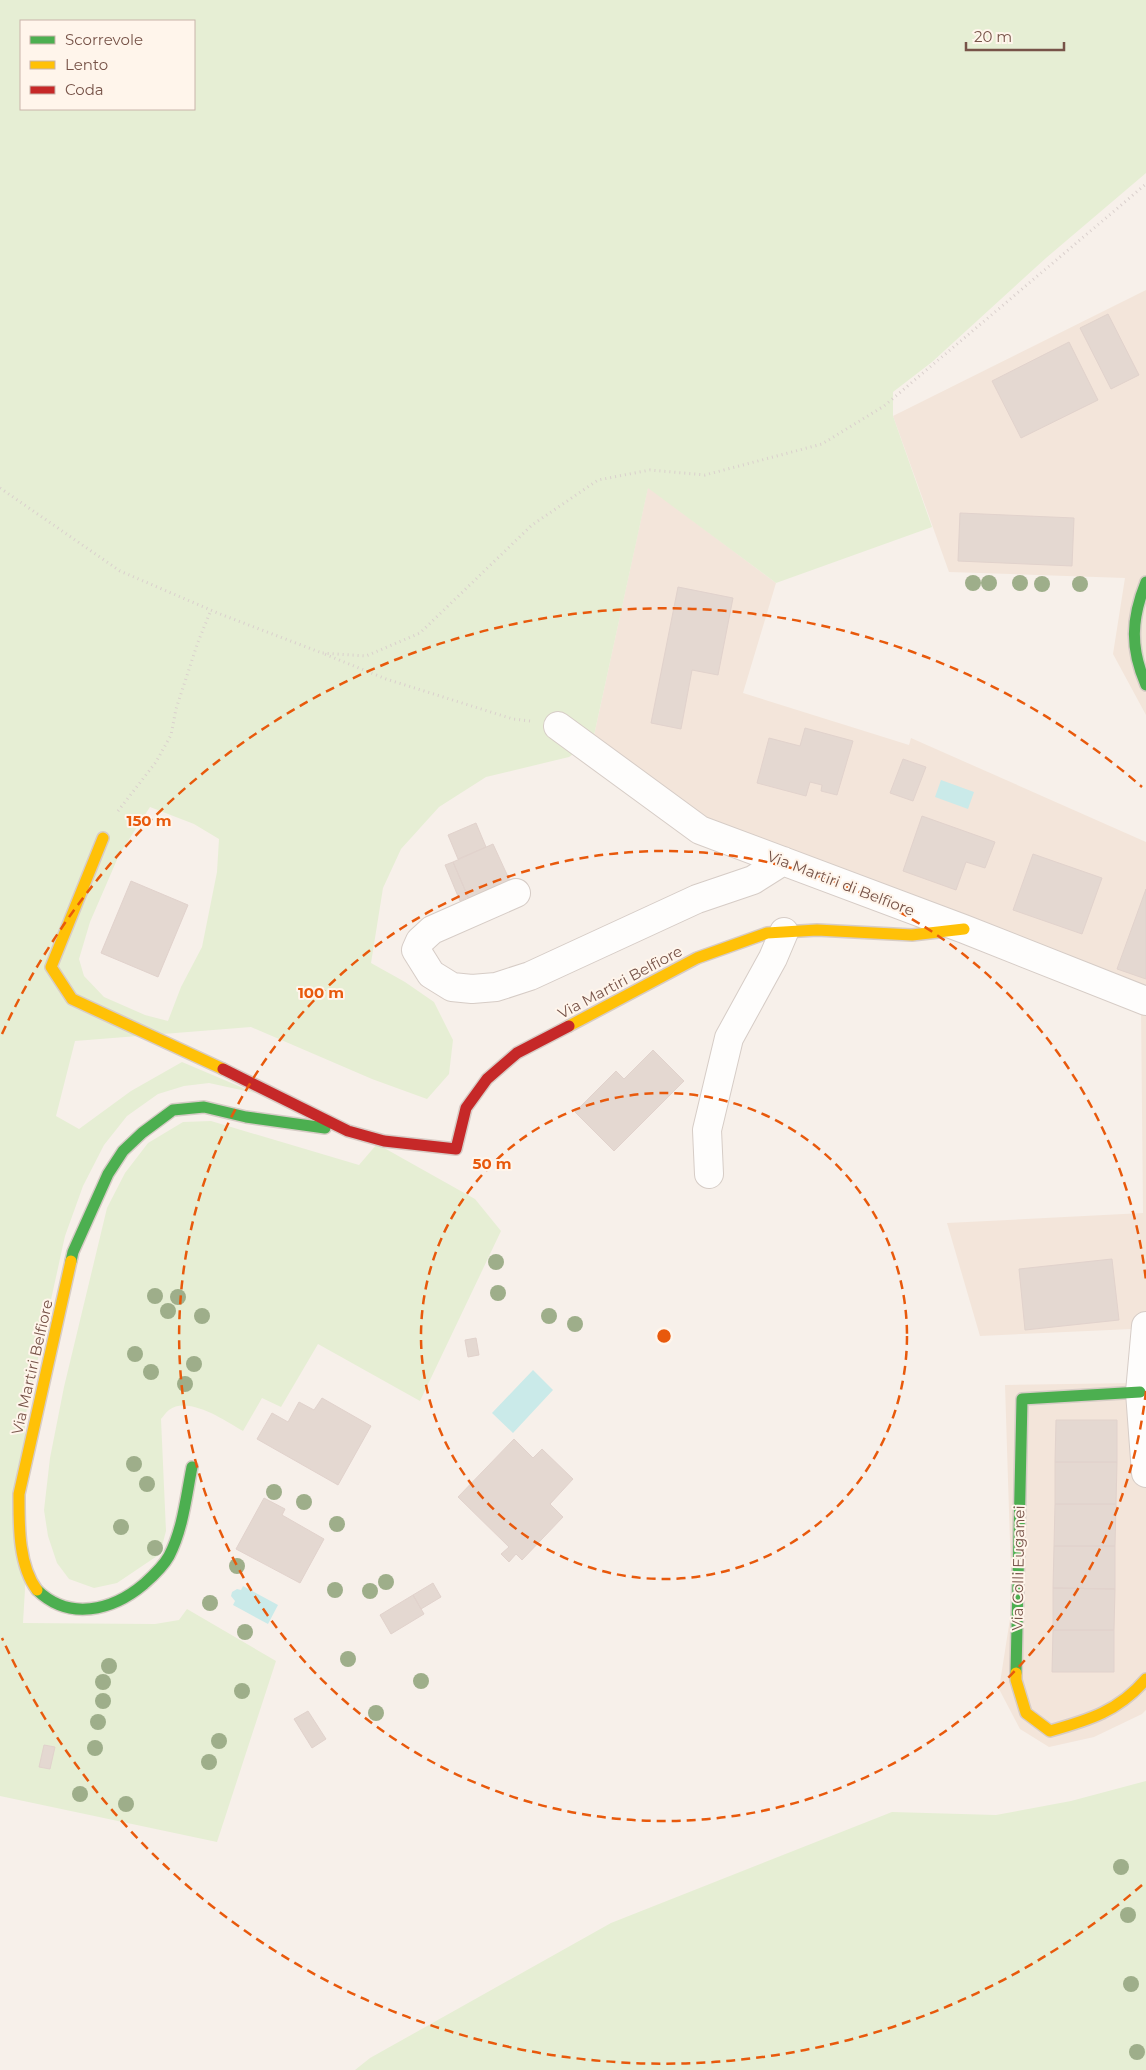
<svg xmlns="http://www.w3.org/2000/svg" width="1146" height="2070" viewBox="0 0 1146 2070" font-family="Montserrat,sans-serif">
  <rect width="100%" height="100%" fill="#f7f0ea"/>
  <path fill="#f3e5da" d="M1146 290V715L1113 654 1125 578 949 572 893 416Z
    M648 487 776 583 743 693 909 745 911 738 1146 842V1710L1142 1714 1094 1737 1049 1747 1020 1729 999 1689 1012 1606 1005 1385 1137 1383 1132 1329 980 1336 947 1223 1143 1213 1141 1007 708 827 593 740Z"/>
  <path fill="#e6eed4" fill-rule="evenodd" d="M0 0H1146V173L1046 258 932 362 893 392V416L932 527 776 583 648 488 593 740 569 757 486 777 439 807 401 849 383 888 371 963 405 982 434 1002 453 1040 449 1074 427 1099 372 1079 251 1027 75 1041 56 1116 79 1129 131 1091 182 1062 255 1093 209 1083 184 1086 158 1094 127 1116 104 1145 83 1186 65 1236 25 1418V1589L23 1623 155 1624 179 1620 187 1609 276 1661 217 1842 0 1796ZM21 21H194V109H21ZM150 807 194 824 219 839 217 872 202 947 181 987 168 1021 145 1015 104 997 84 976 79 959 90 922 119 855Z
    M211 1121 359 1165 377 1144 475 1199 501 1231 420 1401 318 1344 281 1407 262 1398 243 1431C226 1421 188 1395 169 1410 166 1412 163 1417 161 1419L166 1531 160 1554 117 1583 94 1588 69 1579 57 1563 48 1536 44 1510 50 1458 64 1387 107 1208 125 1173 148 1143 183 1122Z
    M1146 1781V2070H355L370 2058 611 1923 892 1812 996 1815 1071 1801Z"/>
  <path fill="#caeae9" d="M941 780 974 792 968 809 935 797Z
    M533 1370 553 1390 513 1433 492 1413Z
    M243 1586 278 1605 268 1624 233 1605 235 1601 231 1596 232 1592 237 1589 241 1590Z"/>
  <path fill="#e4d8d1" stroke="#e1d2cc" d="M1108 314 1139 375 1111 389 1080 328Z
    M1069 342 1098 400 1021 438 992 381Z
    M960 513 1074 518 1072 566 958 561Z
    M678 587 733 598 718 675 692 670 681 729 651 723Z
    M805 728 853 741 837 795 821 791 822 785 810 782 806 796 757 783 769 738 800 746Z
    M903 759 926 767 913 801 890 793Z
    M922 816 995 842 985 868 966 862 956 890 903 871Z
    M476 823 486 847 458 859 448 835Z
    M493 844 510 881 469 899 453 862Z
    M1033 854 1102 878 1082 934 1013 910Z
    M453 862 468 897 460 901 445 865Z
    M131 881 188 905 158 977 101 953Z
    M1146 889V979L1117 969Z
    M653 1050 684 1081 614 1151 575 1112 616 1071 624 1079Z
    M1112 1259 1119 1320 1025 1330 1019 1269Z
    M476 1338 479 1355 468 1357 465 1340Z
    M322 1398 371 1426 338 1485 257 1439 272 1413 288 1422 299 1402 314 1410Z
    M1056 1420H1117V1462H1055Z
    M514 1439 533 1458 542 1449 573 1479 550 1504 563 1517 522 1560 516 1554 509 1562 501 1554 509 1547 458 1497Z
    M1055 1462H1117L1116 1504H1055Z
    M264 1498 285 1509 282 1515 324 1539 300 1583 236 1549Z
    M1055 1504H1116L1115 1546H1054Z
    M1054 1546H1115V1589L1053 1588Z
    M433 1583 441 1597 421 1609 413 1595Z
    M1053 1588 1115 1589 1114 1630H1053Z
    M413 1595 424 1614 391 1634 380 1615Z
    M1053 1630H1114V1672H1052Z
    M308 1711 326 1739 312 1748 294 1719Z
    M44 1745 55 1747 50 1769 39 1767Z"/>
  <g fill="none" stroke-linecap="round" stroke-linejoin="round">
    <g stroke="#d6ccc6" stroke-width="30">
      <path id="street" d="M558 726 700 830 964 929 1146 1001
        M516 893 432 930 420 941 416 950 431 974 452 987 472 989 496 987 530 976 697 899 753 880 783 861
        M709 1174 707 1130 729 1038 773 958 784 932
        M1146 1326 1140 1392 1146 1473"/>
    </g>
    <g stroke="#d7ccc6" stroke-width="14">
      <path id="fast" d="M1146 582C1131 619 1130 648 1146 685
        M71 1261 73 1252 108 1174 123 1151 142 1133 173 1110 204 1107 246 1117 325 1128
        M37 1590C69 1621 112 1611 144 1584 153 1576 163 1567 169 1556 183 1529 186 1497 192 1467
        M1016 1673 1022 1399 1140 1392"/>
    </g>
    <g stroke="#d7ccc6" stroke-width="14">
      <path id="slow" d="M103 838 51 967 72 999 223 1069
        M569 1026 697 958 767 933 817 930 912 935 964 929
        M37 1590C18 1565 19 1524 19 1494L71 1261
        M1016 1673V1680L1026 1713 1050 1731C1089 1720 1119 1711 1146 1679"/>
    </g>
    <g stroke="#d7ccc6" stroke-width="14">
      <path id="jam" d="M223 1069 348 1131 384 1141 456 1149 466 1108 487 1079 517 1053 569 1026"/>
    </g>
    <path stroke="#dad0cd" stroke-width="3" stroke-dasharray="1 4" stroke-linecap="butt" d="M0 488 120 571 220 614 322 653
      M530 721 513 719 386 679 322 653 366 656 420 633 532 525 598 480 650 470 705 475 822 444 884 406 1146 184
      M118 811 156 762 171 735 176 709 198 642 211 610"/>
    <use href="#street" stroke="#fefdfc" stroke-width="28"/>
    <use href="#fast" stroke="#4caf50" stroke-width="11"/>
    <use href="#slow" stroke="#ffc107" stroke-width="11"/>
    <use href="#jam" stroke="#c62828" stroke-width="11"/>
  </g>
  <g fill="#9eae8a">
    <circle cx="973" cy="583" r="8"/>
    <circle cx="989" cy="583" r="8"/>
    <circle cx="1020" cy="583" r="8"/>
    <circle cx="1042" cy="584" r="8"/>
    <circle cx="1080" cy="584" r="8"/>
    <circle cx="496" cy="1262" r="8"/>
    <circle cx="498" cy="1293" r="8"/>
    <circle cx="155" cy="1296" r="8"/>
    <circle cx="178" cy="1297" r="8"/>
    <circle cx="168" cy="1311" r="8"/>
    <circle cx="202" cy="1316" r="8"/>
    <circle cx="549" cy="1316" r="8"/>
    <circle cx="575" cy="1324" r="8"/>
    <circle cx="135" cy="1354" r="8"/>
    <circle cx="194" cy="1364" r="8"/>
    <circle cx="151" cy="1372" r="8"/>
    <circle cx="185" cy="1384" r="8"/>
    <circle cx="134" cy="1464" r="8"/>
    <circle cx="147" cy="1484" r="8"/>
    <circle cx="274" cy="1492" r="8"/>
    <circle cx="304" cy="1502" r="8"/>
    <circle cx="337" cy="1524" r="8"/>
    <circle cx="121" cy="1527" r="8"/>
    <circle cx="155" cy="1548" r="8"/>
    <circle cx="237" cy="1566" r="8"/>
    <circle cx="386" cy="1582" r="8"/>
    <circle cx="335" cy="1590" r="8"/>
    <circle cx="370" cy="1591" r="8"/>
    <circle cx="210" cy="1603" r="8"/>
    <circle cx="245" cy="1632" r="8"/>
    <circle cx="348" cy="1659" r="8"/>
    <circle cx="109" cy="1666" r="8"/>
    <circle cx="421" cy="1681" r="8"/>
    <circle cx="103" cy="1682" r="8"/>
    <circle cx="242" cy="1691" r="8"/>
    <circle cx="103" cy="1701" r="8"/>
    <circle cx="376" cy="1713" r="8"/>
    <circle cx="98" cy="1722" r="8"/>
    <circle cx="219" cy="1741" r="8"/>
    <circle cx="95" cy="1748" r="8"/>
    <circle cx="209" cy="1762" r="8"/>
    <circle cx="80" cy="1794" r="8"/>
    <circle cx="126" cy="1804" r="8"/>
    <circle cx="1121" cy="1867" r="8"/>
    <circle cx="1128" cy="1915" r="8"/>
    <circle cx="1131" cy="1984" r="8"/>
    <circle cx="1137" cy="2052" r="8"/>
  </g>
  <g fill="none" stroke="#e8590c" stroke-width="2.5" stroke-dasharray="9 6">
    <circle cx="664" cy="1336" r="243"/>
    <path d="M1146 1391A485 485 0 1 1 1146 1281"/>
    <path d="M1142 1885A728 728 0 0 1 2 1638M2 1034A728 728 0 0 1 1142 787"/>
  </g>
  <g text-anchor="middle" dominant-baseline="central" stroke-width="4" stroke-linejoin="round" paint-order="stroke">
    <g font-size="15" fill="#775348" stroke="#fff5eb">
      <text transform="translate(841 883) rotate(21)">Via Martiri di Belfiore</text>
      <text transform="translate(620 982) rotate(-28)">Via Martiri Belfiore</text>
      <text transform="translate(32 1367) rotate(-77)">Via Martiri Belfiore</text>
      <text transform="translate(1018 1568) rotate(-89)">Via Colli Euganei</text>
    </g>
  </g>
  <circle cx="664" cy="1336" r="8" fill="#e8590c" stroke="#fff5eb" stroke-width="2.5"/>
  <g font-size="15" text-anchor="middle" font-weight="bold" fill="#e8590c" stroke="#fff5eb" stroke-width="4" stroke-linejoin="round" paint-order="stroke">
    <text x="149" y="826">150 m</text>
    <text x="321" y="998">100 m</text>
    <text x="492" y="1169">50 m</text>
  </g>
  <rect x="20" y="20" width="175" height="90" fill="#fff5eb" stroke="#c9b4aa"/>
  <rect x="30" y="36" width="25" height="8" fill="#4caf50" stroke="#c9b4aa"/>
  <text x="65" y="45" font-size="15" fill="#775348">Scorrevole</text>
  <rect x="30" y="61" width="25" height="8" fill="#ffc107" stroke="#c9b4aa"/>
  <text x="65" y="70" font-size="15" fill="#775348">Lento</text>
  <rect x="30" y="86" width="25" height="8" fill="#c62828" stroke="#c9b4aa"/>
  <text x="65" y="95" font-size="15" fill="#775348">Coda</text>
  <path d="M966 42v8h98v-8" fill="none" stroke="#775348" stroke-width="2.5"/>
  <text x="974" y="42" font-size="15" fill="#775348" stroke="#fff5eb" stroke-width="4" paint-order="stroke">20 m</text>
</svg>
